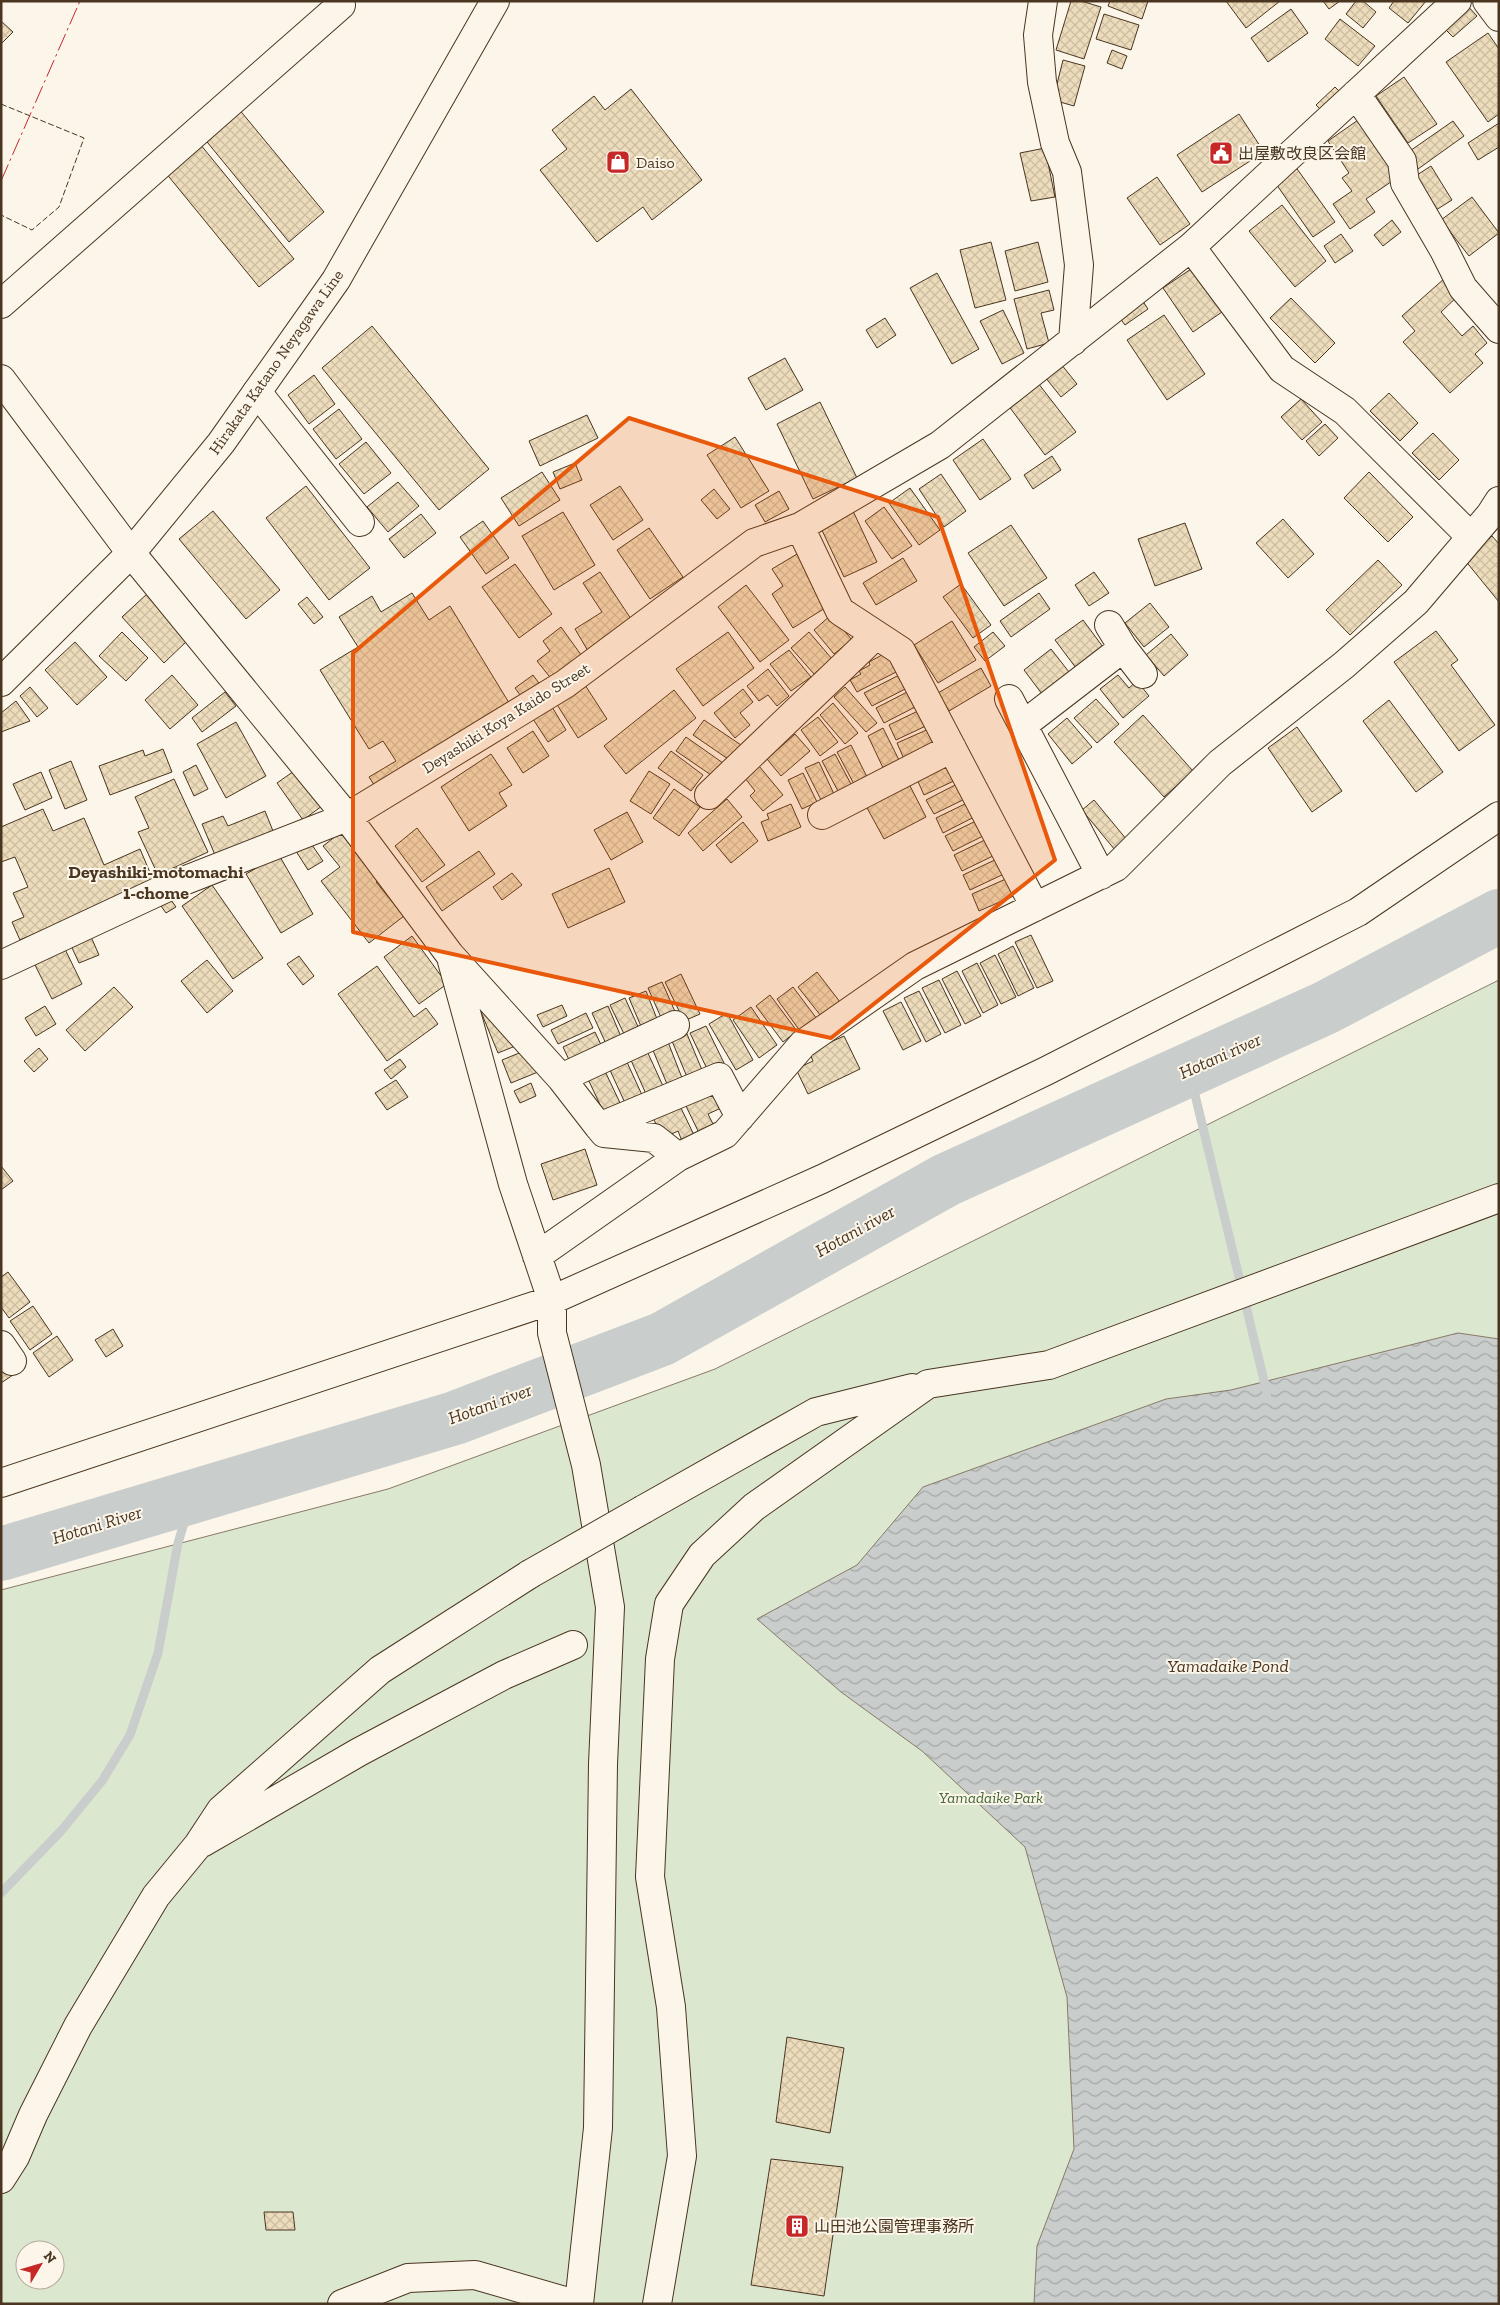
<svg xmlns="http://www.w3.org/2000/svg" width="1500" height="2305" viewBox="0 0 1500 2305" font-family="'Zilla Slab','Noto Sans JP',serif">
  <defs>
    <pattern id="water-waves" width="16" height="10" patternUnits="userSpaceOnUse" patternTransform="scale(1.25)"><rect width="16" height="10" fill="#c9cecd"/><path d="M0 5q4-4 8 0t8 0" fill="none" stroke="#a5a8a6"/></pattern>
    <pattern id="building-cross-hatch" width="8" height="8" patternUnits="userSpaceOnUse" patternTransform="scale(1.25)"><rect width="8" height="8" fill="#ecdcbc"/><path d="M0 0l8 8M0 8l8-8" fill="none" stroke="#ccbda1"/></pattern>
  </defs>
  <rect width="100%" height="100%" fill="#fbf6e9"/>
  <path fill="#dce7d0" stroke="#887966" fill-rule="evenodd" d="M1499 980V2304H1V1590L388 1489 715 1369ZM25 2250H55V2280H25Z"/>
  <path fill="url(#water-waves)" stroke="#887966" d="M1458 1333 1499 1339V2304H1034L1037 2246 1074 2149 1067 1997 1025 1847 922 1751 841 1692 757 1619 857 1565 923 1487 1166 1399 1231 1390Z"/>
  <g fill="none" stroke-linecap="round" stroke-linejoin="round">
    <path stroke="#c9cecd" stroke-width="9" d="M1189 1070 1267 1393
      M1 1893 61 1831 102 1781 130 1735 158 1653 178 1543 192 1497"/>
    <path stroke="#c9cecd" stroke-width="54" d="M1 1554 455 1418 662 1339 946 1180 1325 1008 1499 916"/>
  </g>
  <path fill="url(#building-cross-hatch)" stroke="#4a3520" d="M1071 1H1081L1101 7 1084 59 1056 50Z
    M1110 1H1148L1142 19 1108 6Z
    M1226 1H1280L1246 28Z
    M1323 1H1340L1329 9Z
    M1356 1H1363L1376 12 1363 28 1346 14Z
    M1394 1H1426L1408 23 1389 8Z
    M1465 3 1477 16 1453 37 1441 25Z
    M1291 9 1308 33 1268 62 1251 38Z
    M1104 14 1139 25 1131 50 1096 39Z
    M1340 19 1375 46 1358 66 1325 39Z
    M1 21 13 32 1 44Z
    M1488 33 1499 49V114L1488 122 1446 62Z
    M1112 50 1127 56 1122 69 1107 63Z
    M1063 60 1085 66 1074 106 1053 100Z
    M1404 77 1437 124 1408 143 1376 96Z
    M1335 87 1342 94 1323 112 1316 105Z
    M631 89 702 180 652 220 643 207 597 242 540 170 567 149 552 130 594 96 605 110Z
    M238 108 324 212 289 242 203 137Z
    M1239 114 1264 152 1202 192 1177 155Z
    M1361 118 1401 175 1366 199 1375 212 1350 229 1333 204 1352 191 1342 178 1349 173 1328 141Z
    M1453 121 1464 136 1418 169 1407 153Z
    M1499 123V147L1478 160 1468 143Z
    M200 144 294 259 259 287 165 172Z
    M1045 148 1055 197 1031 201 1020 153Z
    M1295 166 1335 222 1313 237 1274 181Z
    M1431 166 1452 200 1436 210 1414 177Z
    M1157 177 1190 224 1160 245 1127 198Z
    M1472 197 1499 233 1469 256 1441 220Z
    M1282 205 1326 261 1295 287 1249 231Z
    M1392 220 1401 232 1383 246 1374 235Z
    M1341 234 1353 251 1335 263 1324 246Z
    M991 242 1006 300 975 308 960 250Z
    M1038 242 1048 282 1015 291 1005 251Z
    M1191 269 1222 312 1193 332 1163 288Z
    M937 273 979 349 952 364 910 288Z
    M1445 278 1460 294 1441 312 1462 336 1473 326 1487 343 1475 354 1483 363 1450 393 1403 342 1415 331 1402 316Z
    M1049 290 1054 310 1041 313 1049 343 1027 349 1014 299Z
    M1140 297 1148 309 1125 325 1117 314Z
    M1291 298 1335 343 1315 363 1270 318Z
    M1003 310 1024 353 1002 364 980 321Z
    M1164 315 1205 374 1167 400 1127 340Z
    M885 318 896 335 877 348 866 330Z
    M372 326 489 469 439 510 322 368Z
    M785 358 803 390 766 410 748 378Z
    M1061 364 1077 384 1061 397 1045 377Z
    M314 375 335 404 309 424 288 395Z
    M1038 383 1076 432 1045 455 1008 405Z
    M1389 393 1418 423 1400 441 1370 411Z
    M1301 399 1322 422 1302 440 1281 417Z
    M820 402 857 478 813 499 777 424Z
    M339 409 362 439 336 459 313 429Z
    M587 415 598 438 540 466 529 441Z
    M1325 424 1338 438 1319 456 1306 441Z
    M1433 433 1459 460 1439 480 1412 453Z
    M735 437 769 491 741 508 707 455Z
    M983 439 1011 479 980 500 953 460Z
    M366 442 391 473 364 494 339 464Z
    M1052 456 1061 470 1033 489 1024 475Z
    M575 463 582 480 560 489 553 472Z
    M542 472 560 500 519 526 501 498Z
    M1369 472 1413 517 1388 542 1344 498Z
    M941 474 966 511 944 527 919 489Z
    M398 482 419 506 388 532 367 507Z
    M306 486 370 568 329 600 266 518Z
    M620 486 643 520 613 540 590 505Z
    M910 488 940 530 919 545 889 503Z
    M714 489 730 509 717 519 701 500Z
    M779 491 789 509 765 522 755 505Z
    M884 507 912 546 892 559 865 521Z
    M213 511 280 590 246 619 179 539Z
    M853 511 877 562 844 577 820 526Z
    M563 512 595 565 554 590 522 536Z
    M421 514 436 533 404 558 389 539Z
    M1283 519 1314 554 1288 578 1256 543Z
    M483 521 509 558 486 574 460 537Z
    M1185 523 1202 569 1155 586 1138 539Z
    M1011 525 1047 578 1004 606 968 553Z
    M649 528 683 577 650 599 617 550Z
    M1492 536 1499 544V602L1464 559Z
    M797 554 830 605 793 628 772 594 783 586 772 569Z
    M903 558 917 581 876 605 863 583Z
    M1378 560 1402 585 1350 635 1326 610Z
    M515 564 552 614 519 638 482 587Z
    M600 572 633 622 588 651 575 629 602 612 583 583Z
    M1094 572 1109 593 1089 606 1075 585Z
    M961 584 991 625 973 638 943 597Z
    M746 585 789 640 760 662 718 607Z
    M148 593 189 639 164 663 122 617Z
    M412 593 429 620 450 606 514 711 380 794 369 777 396 761 383 741 369 749 320 670 358 647 339 617 372 596 381 612Z
    M1039 593 1050 609 1011 637 1000 621Z
    M307 597 323 617 314 624 298 604Z
    M1150 603 1169 627 1144 647 1125 623Z
    M831 615 852 640 834 654 814 630Z
    M1083 620 1103 647 1076 668 1055 640Z
    M952 621 976 660 938 683 914 645Z
    M561 627 584 659 553 681 537 661 550 651 543 641Z
    M1436 631 1458 660 1451 665 1495 725 1459 751 1394 662Z
    M122 632 148 658 126 681 99 656Z
    M728 632 754 668 703 706 676 669Z
    M809 632 832 659 814 674 791 648Z
    M993 632 1005 646 985 661 974 647Z
    M1171 634 1188 655 1164 676 1146 655Z
    M75 642 107 677 77 705 45 670Z
    M893 649 902 669 857 692 850 680 861 674 859 671 870 665 869 662Z
    M1051 649 1069 672 1042 694 1024 670Z
    M789 650 811 677 791 691 770 664Z
    M981 668 991 686 949 711 938 693Z
    M768 669 789 696 777 706 768 695 759 701 747 686Z
    M905 672 911 686 872 706 864 693Z
    M172 675 198 705 170 729 145 700Z
    M533 675 541 686 523 699 515 688Z
    M1118 675 1129 688 1137 681 1149 696 1123 718 1100 689Z
    M585 685 607 719 578 738 556 703Z
    M30 687 48 708 37 717 20 696Z
    M845 687 877 723 866 732 834 697Z
    M743 689 753 702 740 713 750 725 735 738 714 713Z
    M913 689 921 704 884 723 876 708Z
    M674 690 696 718 626 774 604 746Z
    M225 692 236 706 202 732 192 718Z
    M1096 699 1119 724 1097 743 1074 718Z
    M1389 700 1443 772 1416 792 1363 721Z
    M16 701 30 721 1 732V713Z
    M833 703 858 733 845 744 820 715Z
    M552 707 566 730 548 742 533 719Z
    M922 709 930 724 896 740 889 725Z
    M1143 715 1193 771 1164 797 1114 742Z
    M818 717 838 742 820 756 801 730Z
    M1067 718 1092 747 1072 764 1048 734Z
    M704 720 741 745 731 761 693 735Z
    M236 722 266 776 226 798 197 744Z
    M1297 727 1342 791 1312 812 1268 748Z
    M883 728 901 764 885 772 868 736Z
    M931 728 939 744 904 759 897 743Z
    M533 731 549 756 523 773 507 748Z
    M795 734 810 751 781 776 767 759Z
    M686 737 723 763 714 777 676 751Z
    M851 745 868 779 855 786 837 752Z
    M163 749 172 772 110 795 99 766 143 750 145 756Z
    M671 751 703 775 691 791 658 768Z
    M491 754 512 785 499 793 507 806 469 831 441 787Z
    M835 754 852 786 839 793 822 761Z
    M71 761 87 800 65 809 49 770Z
    M950 761 958 779 924 795 916 777Z
    M819 762 834 794 821 800 805 768Z
    M196 765 208 789 194 796 183 772Z
    M759 766 783 795 763 811 750 796 755 791 745 778Z
    M297 769 322 806 303 820 277 783Z
    M649 771 670 784 651 814 630 801Z
    M41 772 52 798 25 810 13 784Z
    M803 773 817 802 802 809 788 780Z
    M174 779 208 852 158 875 138 832 149 828 135 797Z
    M961 782 969 797 934 814 926 800Z
    M909 784 926 817 884 839 866 806Z
    M674 789 700 807 679 836 653 818Z
    M727 799 742 817 703 851 688 833Z
    M1094 800 1127 840 1115 850 1082 810Z
    M971 801 978 815 943 833 936 818Z
    M791 804 801 827 768 841 761 822 769 819 767 814Z
    M43 809 53 831 84 818 104 865 140 849 154 882 20 940 12 922 24 917 13 893 28 887 15 857 1 862V827Z
    M265 811 273 831 215 855 202 824 223 816 228 826Z
    M627 812 643 842 611 860 594 830Z
    M980 819 987 834 953 851 945 836Z
    M743 822 758 841 731 863 716 845Z
    M417 828 445 865 422 882 395 846Z
    M345 829 383 877 376 882 404 916 369 943 321 881 340 867 323 846Z
    M989 838 997 854 962 871 954 855Z
    M308 839 323 861 308 870 294 848Z
    M479 851 495 874 442 911 426 887Z
    M279 855 313 914 281 933 246 874Z
    M999 858 1006 873 970 890 963 875Z
    M609 868 625 902 568 928 552 894Z
    M512 873 522 885 502 900 493 887Z
    M1008 878 1016 895 979 911 972 894Z
    M212 885 263 958 233 979 182 906Z
    M169 897 176 907 166 913 159 903Z
    M88 930 99 955 79 963 68 939Z
    M1031 935 1053 981 1037 988 1015 942Z
    M412 936 447 984 419 1004 384 957Z
    M61 941 82 984 52 999 30 955Z
    M1013 946 1034 988 1018 996 998 954Z
    M995 955 1016 997 1001 1004 980 963Z
    M299 956 314 976 303 985 287 964Z
    M207 960 233 991 207 1013 181 981Z
    M977 963 998 1005 983 1013 962 971Z
    M377 966 414 1017 426 1008 438 1024 387 1061 338 994Z
    M957 971 981 1016 965 1024 942 979Z
    M817 972 840 1002 821 1016 798 987Z
    M681 974 700 1014 684 1021 665 982Z
    M939 980 961 1025 945 1033 922 988Z
    M662 982 677 1016 663 1022 648 988Z
    M114 987 133 1007 85 1051 66 1030Z
    M793 987 817 1019 800 1031 777 999Z
    M646 991 659 1024 643 1031 629 998Z
    M919 991 941 1034 926 1042 904 998Z
    M770 995 797 1031 783 1042 756 1006Z
    M625 998 640 1031 626 1038 610 1005Z
    M901 1002 921 1041 903 1050 883 1011Z
    M562 1005 567 1016 543 1027 537 1015Z
    M45 1006 56 1024 36 1036 25 1018Z
    M608 1006 622 1039 607 1046 592 1013Z
    M751 1007 777 1045 759 1058 733 1020Z
    M491 1009 518 1045 498 1053 481 1012Z
    M586 1013 593 1028 558 1044 551 1030Z
    M727 1013 753 1060 736 1070 709 1024Z
    M706 1026 724 1063 708 1071 690 1033Z
    M595 1032 603 1049 571 1064 563 1047Z
    M687 1034 702 1070 687 1077 672 1041Z
    M844 1036 860 1069 808 1094 796 1069 813 1061 809 1052Z
    M668 1042 682 1078 667 1084 652 1048Z
    M39 1048 48 1059 34 1072 24 1061Z
    M529 1049 538 1072 511 1083 502 1060Z
    M647 1051 663 1086 646 1094 630 1058Z
    M400 1059 406 1067 391 1079 384 1070Z
    M626 1060 642 1095 625 1103 609 1068Z
    M604 1069 621 1105 604 1113 587 1077Z
    M396 1080 408 1097 387 1110 375 1093Z
    M531 1083 536 1096 520 1103 514 1091Z
    M712 1089 721 1108 708 1114 715 1128 700 1135 684 1102Z
    M680 1106 694 1135 682 1141 678 1131 663 1138 653 1118Z
    M585 1149 597 1185 553 1200 541 1164Z
    M1 1166 13 1181 1 1190Z
    M8 1272 30 1302 9 1318 1 1307V1277Z
    M33 1306 52 1334 30 1350 10 1321Z
    M113 1329 123 1346 106 1357 95 1340Z
    M57 1336 73 1360 49 1377 33 1353Z
    M1 1358 13 1375 1 1383Z
    M787 2037 844 2048 830 2133 776 2122Z
    M771 2159 843 2167 824 2296 751 2285Z
    M264 2212H293L295 2230H266Z"/>
  <g fill="none" stroke-linecap="round" stroke-linejoin="round">
    <g stroke="#4a3520" stroke-width="30">
      <path id="minor" d="M1043 1 1038 35 1042 82 1055 143 1067 172 1079 265 1073 341
        M1487 1 1499 17
        M1356 94 1402 161 1405 183 1444 250 1463 288 1499 329
        M1191 247 1282 369 1345 411 1471 537
        M1 304 341 5 338 1
        M1 379 131 553 347 817 450 955 561 1078 599 1127 604 1133 654 1138 678 1157 725 1134 803 1044 915 966 1116 867 1220 763 1344 665 1416 602 1490 515 1499 501
        M257 392 360 522
        M800 527 840 611 901 651 1035 907
        M1109 625 1123 648 1143 674
        M1009 699 1101 875
        M1023 725 1123 648
        M709 795 876 635
        M822 815 952 748
        M452 961 513 1184 552 1300V1333L586 1465 610 1607 603 1764 598 2128 579 2304
        M1 965 168 887 347 817 565 684 754 543 800 527 940 445 1191 247 1457 1
        M561 1078 675 1025
        M599 1127 719 1077 740 1117
        M537 1256 678 1157
        M1 1345 12 1361
        M1 1483 552 1300 822 1179 1046 1071 1358 912 1499 816
        M644 1509 816 1412 912 1388
        M202 1843 359 1752 504 1675 573 1645
        M1 2179 15 2157 33 2115 78 2026 156 1896 198 1845 221 1810 380 1670 530 1574
        M342 2304 408 2278 475 2275 575 2304
        M657 2304 682 2156 671 2007 650 1877 660 1659 669 1604 702 1555 754 1507 928 1384 1049 1365 1499 1198"/>
    </g>
    <g stroke="#4a3520" stroke-width="30">
      <path id="major" d="M1 682 131 553 221 443 336 280 495 1"/>
    </g>
    <use href="#minor" stroke="#fbf6e9" stroke-width="28"/>
    <use href="#major" stroke="#fbf6e9" stroke-width="28"/>
    <g stroke="#4a3520" stroke-width="30" stroke-linecap="butt">
      <path id="minor-bridge" d="M530 1574 644 1509"/>
    </g>
    <use href="#minor-bridge" stroke="#fbf6e9" stroke-width="28"/>
    <path stroke="#4a3520" stroke-width="1" stroke-dasharray="6 2.5" stroke-linecap="butt" d="M1 104 84 138 59 207 32 230 1 215"/>
    <path stroke="#c62828" stroke-width="1" stroke-dasharray="18 4 2.5 4" stroke-linecap="butt" d="M1 181 80 1"/>
  </g>
  <path fill="#e8590c" fill-opacity="0.2" stroke="#e8590c" stroke-width="4" stroke-linejoin="round" d="M629 418 938 517 1055 860 831 1038 353 932V653Z"/>
  <defs>
    <g id="civic-square" transform="scale(1.25)"><rect x="-9" y="-9" width="18" height="18" rx="4" fill="#c62828" stroke="#fbf6e9"/><path d="M-.6-6.5H3V-4.5H.6V-3L4-1V1h2V6H-6V1h2V-1L-.6-3ZM-1.2 2.5V6h2.4V2.5Z" fill="#fff"/></g>
    <g id="shop-square" transform="scale(1.25)"><rect x="-9" y="-9" width="18" height="18" rx="4" fill="#c62828" stroke="#fbf6e9"/><path d="M-5-2.5h2.3a2.7 3.5 0 0 1 5.4 0H5L5.5 6h-11ZM-1.5-2.5h3a1.5 2.3 0 0 0-3 0Z" fill="#fff"/></g>
    <g id="building-square" transform="scale(1.25)"><rect x="-9" y="-9" width="18" height="18" rx="4" fill="#c62828" stroke="#fbf6e9"/><path d="M-4-6H4V6H1V3H-1V6H-4ZM-2.5-4.3h1.7v1.8h-1.7ZM.8-4.3h1.7v1.8H.8ZM-2.5-1h1.7V.8h-1.7ZM.8-1h1.7V.8H.8Z" fill="#fff"/></g>
  </defs>
  <g fill-rule="evenodd">
    <use href="#civic-square" x="1221" y="153"/>
    <use href="#shop-square" x="618" y="162"/>
    <use href="#building-square" x="797" y="2226"/>
  </g>
  <g text-anchor="middle" dominant-baseline="central" stroke-width="4" stroke-linejoin="round" paint-order="stroke">
    <g font-size="16" fill="#4a3520" stroke="#fbf6e9" text-anchor="start">
      <text x="1238" y="153">出屋敷改良区会館</text>
      <text x="636" y="162">Daiso</text>
      <text x="814" y="2226">山田池公園管理事務所</text>
    </g>
    <g font-size="16" fill="#4a3520" stroke="#fbf6e9">
      <text transform="translate(276 362) rotate(-55)">Hirakata Katano Neyagawa Line</text>
      <text transform="translate(506 718) rotate(-32)">Deyashiki Koya Kaido Street</text>
    </g>
    <g font-size="16" font-style="italic" fill="#436837" stroke="#fbf6e9">
      <text x="991" y="1797">Yamadaike Park</text>
    </g>
    <g font-size="18" font-weight="bold" fill="#4a3520" stroke="#fbf6e9">
      <text x="156" y="872">Deyashiki-motomachi<tspan x="156" dy="21">1-chome</tspan></text>
    </g>
    <g font-size="18" font-style="italic" fill="#4a3520" stroke="#fbf6e9">
      <text transform="translate(1220 1056) rotate(-24)">Hotani river</text>
      <text transform="translate(855 1231) rotate(-29)">Hotani river</text>
      <text transform="translate(490 1404) rotate(-20)">Hotani river</text>
      <text transform="translate(97 1525) rotate(-17)">Hotani River</text>
      <text x="1228" y="1666">Yamadaike Pond</text>
    </g>
  </g>
  <rect width="1500" height="2305" fill="none" stroke="#4a3520" stroke-width="5"/>
  <g transform="translate(40 2265) rotate(52)"><circle r="24" fill="#fbf6e9" stroke="#b4a999"/>
  <path d="M0-4L9 19L0 12L-9 19Z" fill="#c62828"/>
  <text y="-8" font-size="14" font-weight="bold" text-anchor="middle" fill="#4a3520">N</text>
  </g>
</svg>
